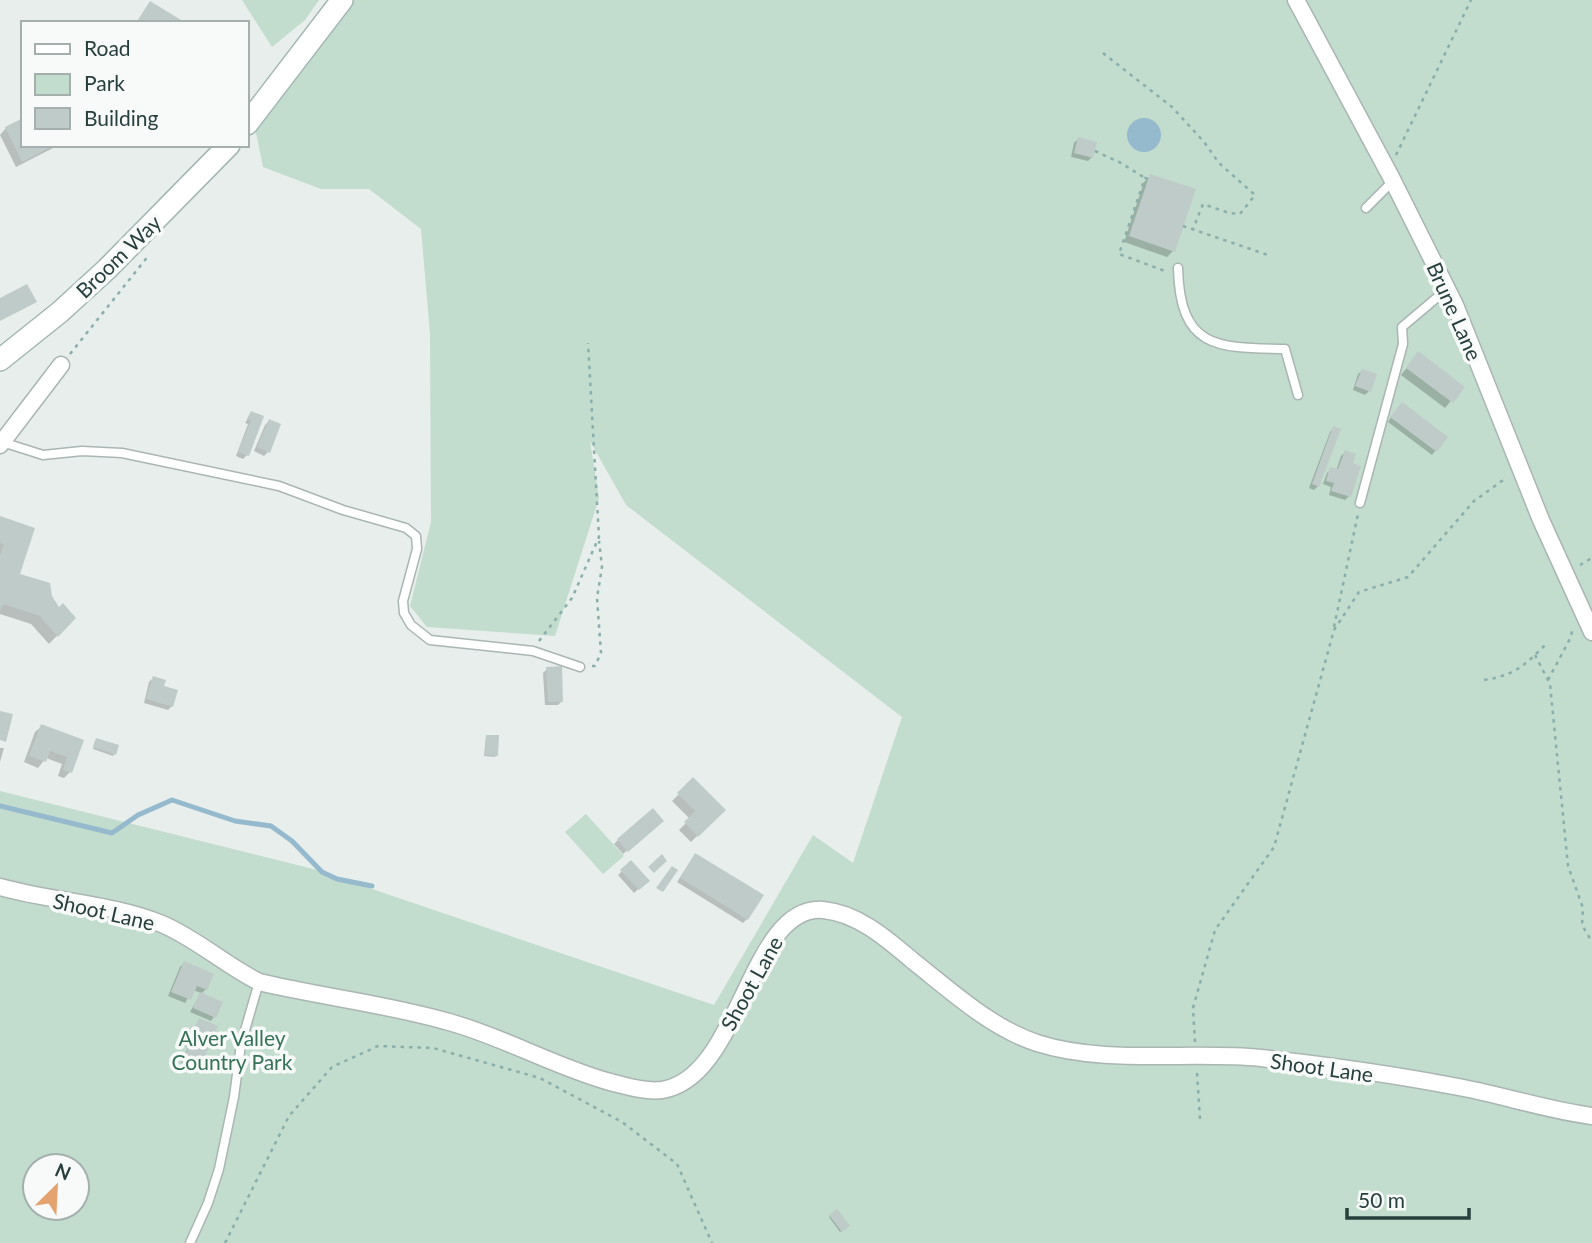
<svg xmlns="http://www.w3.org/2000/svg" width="1592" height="1243" viewBox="0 0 1592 1243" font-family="Lato,sans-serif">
  <rect width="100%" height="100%" fill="#e7eeec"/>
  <path fill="#c2dcce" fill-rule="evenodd" d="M242 0H319L305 20 272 47Z
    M343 0H1592V1243H0V791L313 869 714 1005 813 835 853 863 902 717 626 505 590 441 599 498 555 636 427 627 410 606 431 522 430 334 421 229 369 189H321L263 167 254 123ZM35 1166H77V1208H35Z
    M586 814 624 856 603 874 565 832Z"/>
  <path fill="#95b9cd" d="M1127 135a17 17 0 1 1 34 0a17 17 0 1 1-34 0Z"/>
  <path fill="#0003" d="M6 128 23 145H59L16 167 0 135Z
    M1078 139 1092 157 1088 161 1071 157 1074 143Z
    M1151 176 1173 251 1167 257 1124 242 1144 182Z
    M1418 354 1462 387 1445 408 1401 375Z
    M1362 371 1369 391 1365 395 1353 390 1358 374Z
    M1398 408 1446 437 1432 455 1388 422Z
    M251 413 262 417 247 455 243 459 236 456 248 424 245 423Z
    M269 421 268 452 264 456 254 451 265 425Z
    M1334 428 1318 486 1314 490 1309 488 1330 432Z
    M1345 452 1349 496 1345 500 1329 495 1331 487 1323 484 1327 473 1331 469 1336 471 1341 456Z
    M0 518 18 575 50 597 59 609 74 618 49 644 31 624 0 614Z
    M547 669 562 701 558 705H545L543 673Z
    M153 678 162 687 172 706 168 710 144 703 149 682Z
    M42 726 82 741 70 772 64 778 58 776 62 764 46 758 38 768 24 762 35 732Z
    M486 736 496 755 495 757 484 756Z
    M95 741 114 754 113 756 93 749Z
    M0 748H4L0 762Z
    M693 780 723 810 691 842 679 830 690 819 672 801Z
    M658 825 623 854 614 844 618 840Z
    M692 859 747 919 743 923 677 882Z
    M631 863 647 881 634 893 618 875Z
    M184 963 206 989 201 994 214 1017 211 1021 190 1012 201 993 193 990 185 1003 168 996 180 967Z
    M199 1021 200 1065 196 1069 181 1063 188 1047 182 1045 188 1032 194 1028Z
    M836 1211 848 1226 840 1232 829 1217Z"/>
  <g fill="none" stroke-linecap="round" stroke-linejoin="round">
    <path stroke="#95b9cd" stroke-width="5" d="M0 806 112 833 138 815 172 800 235 821 271 826 292 841 322 872 337 879 372 886"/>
  </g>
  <path fill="#bfcbc9" d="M150 1 186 23H136Z
    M23 118V145H55L22 162 5 127Z
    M1078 137 1097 142 1093 158 1074 153Z
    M1150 174 1196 189 1175 252 1129 236Z
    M27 284 37 302 0 321V298Z
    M1418 351 1465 387 1453 403 1406 368Z
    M1362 369 1377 374 1371 392 1355 386Z
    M1402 402 1448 437 1437 452 1390 417Z
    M251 411 264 416 249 456 238 452 251 420 247 419Z
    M269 419 281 424 270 453 257 447Z
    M1333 426 1341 429 1319 487 1312 484Z
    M1345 450 1356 454 1353 463 1361 466 1351 497 1331 491 1334 483 1326 481 1330 467 1338 469Z
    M0 516 35 528 20 574 50 583 52 596 59 607 63 603 76 618 58 637 40 616 3 604 0 611V556L4 544 0 543Z
    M562 666 563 702H548L546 667Z
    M153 676 166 680 164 686 178 690 173 707 146 699Z
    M0 711 13 714 6 742 0 740Z
    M41 724 84 740 72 773 63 770 67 757 50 751 46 762 29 756Z
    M486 735H499L498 756 485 755Z
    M96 738 119 745 116 755 93 747Z
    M693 777 726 810 698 837 684 822 695 811 677 793Z
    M653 808 664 821 628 852 617 839Z
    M695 853 764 895 748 920 680 878Z
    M662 854 667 861 654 873 648 867Z
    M631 860 650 881 639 890 620 870Z
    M672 866 678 870 663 892 656 888Z
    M184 961 214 974 207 990 197 986 191 1000 171 992Z
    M200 992 223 1002 216 1018 193 1008Z
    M199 1018 218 1026 201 1066 184 1059 190 1043 185 1041 191 1026 195 1027Z
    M837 1209 850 1226 842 1232 829 1215Z"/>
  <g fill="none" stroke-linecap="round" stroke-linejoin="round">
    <g stroke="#aab6b4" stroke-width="11">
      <path id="lane" d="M1366 208 1393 181
        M1178 268C1180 349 1217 348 1285 349L1298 395
        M2 442 43 455 82 451 122 453 279 486 343 510 406 528 416 536 417 549 403 601 404 613 411 625 430 640 533 651 580 667
        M1360 503 1403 344 1402 327 1447 289
        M190 1243 208 1203 219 1169 234 1097 241 1044 259 982"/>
    </g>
    <g stroke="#aab6b4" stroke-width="19">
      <path id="street" d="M1296 0 1391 177 1455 305 1541 520 1592 632
        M0 445 61 365
        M0 887C53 902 111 903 162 924 197 939 225 965 259 982 322 997 387 1004 449 1022 504 1037 555 1067 610 1082 626 1086 645 1092 662 1090 741 1078 749 904 823 910 858 913 888 940 913 961 951 991 991 1028 1037 1043 1105 1065 1189 1051 1261 1058 1325 1065 1390 1074 1453 1086 1500 1094 1545 1110 1592 1116"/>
    </g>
    <g stroke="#a3b6b3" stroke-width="24">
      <path id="secondary" d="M247 124 342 0
        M0 360 60 312 107 269 229 145"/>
    </g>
    <path stroke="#8aaeaa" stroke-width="2.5" stroke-dasharray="3.5 5" stroke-linecap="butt" d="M1103 53 1172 107 1204 142 1219 163 1255 195 1240 214 1229 213 1203 204 1193 229
      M1095 151 1121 163 1145 178
      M1396 155 1471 0
      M1148 179 1145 178 1119 254 1165 271
      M1183 226 1268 255
      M70 354 149 255
      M1580 565 1592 558
      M1334 627 1358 514
      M539 641 572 598 599 537 588 343
      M1535 655 1550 684 1568 866 1583 908 1582 925 1592 942
      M592 666H595L601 653 597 598 602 567 599 541
      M1484 680C1516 675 1525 665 1547 643
      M1548 680 1571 637 1572 630
      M1195 1042 1193 1008 1215 930 1274 847 1334 630 1359 592 1408 577 1474 501 1506 478
      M1197 1073 1200 1119
      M225 1243 289 1116 332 1067 378 1046 433 1048 540 1078 622 1122 677 1164 712 1243"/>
    <use href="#lane" stroke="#fff" stroke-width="8"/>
    <use href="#street" stroke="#fff" stroke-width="16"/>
    <use href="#secondary" stroke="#fff" stroke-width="21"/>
  </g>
  <g text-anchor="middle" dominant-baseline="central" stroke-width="7" stroke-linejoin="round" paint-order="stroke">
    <g font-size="21" fill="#273f3d" stroke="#f7faf9">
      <text transform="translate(118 256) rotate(-44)">Broom Way</text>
      <text transform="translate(1455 311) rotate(66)">Brune Lane</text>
      <text transform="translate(104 911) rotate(13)">Shoot Lane</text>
      <text transform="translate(751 983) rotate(-61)">Shoot Lane</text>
      <text transform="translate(1322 1067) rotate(8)">Shoot Lane</text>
    </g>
    <g font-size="21" fill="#357258" stroke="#f7faf9">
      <text x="232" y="1037">Alver Valley<tspan x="232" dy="24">Country Park</tspan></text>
    </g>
  </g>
  <rect x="21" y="21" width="228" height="126" fill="#f7faf9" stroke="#a4afae" stroke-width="2"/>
  <rect x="35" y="44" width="35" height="10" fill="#ffffff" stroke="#a4afae" stroke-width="2"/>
  <text x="84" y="56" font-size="21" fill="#273f3d">Road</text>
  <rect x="35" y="74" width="35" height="21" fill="#c2dcce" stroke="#a4afae" stroke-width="2"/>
  <text x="84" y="91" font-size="21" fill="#273f3d">Park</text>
  <rect x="35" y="108" width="35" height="21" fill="#bfcbc9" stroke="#a4afae" stroke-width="2"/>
  <text x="84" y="126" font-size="21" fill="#273f3d">Building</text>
  <g transform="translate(56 1187) rotate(24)"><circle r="33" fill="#f7faf9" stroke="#a4afae" stroke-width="2"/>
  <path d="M0-5L12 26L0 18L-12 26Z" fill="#e4a26e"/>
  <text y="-10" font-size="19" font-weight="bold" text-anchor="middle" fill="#273f3d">N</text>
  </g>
  <path d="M1347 1208v10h122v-10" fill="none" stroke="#273f3d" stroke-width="3.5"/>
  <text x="1358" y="1208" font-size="21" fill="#273f3d" stroke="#f7faf9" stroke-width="5" paint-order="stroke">50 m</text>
</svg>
